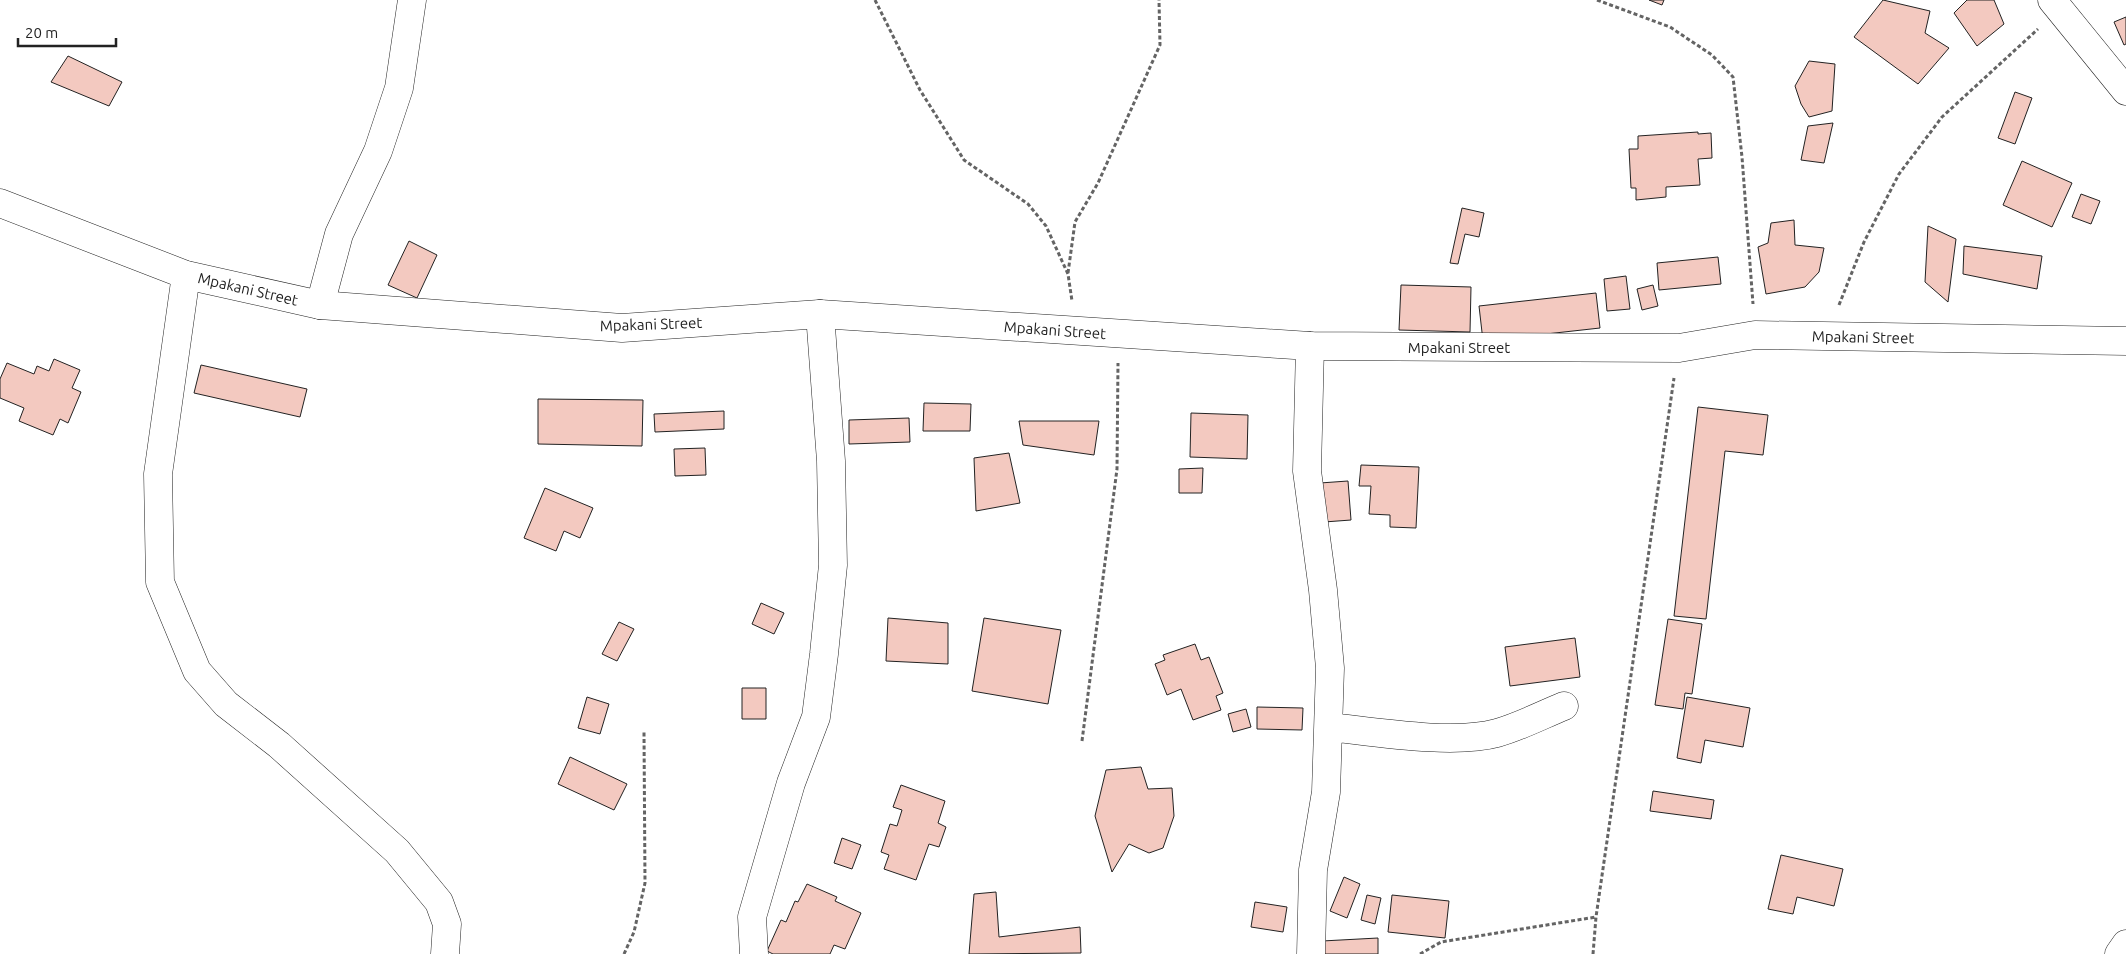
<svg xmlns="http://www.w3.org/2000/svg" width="2126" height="954" viewBox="0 0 2126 954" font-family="Ubuntu,sans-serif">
  <rect width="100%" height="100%" fill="#fff"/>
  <path fill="#f3c9c0" stroke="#222" d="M1649 0H1664L1662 5Z
    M1883 0 1930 11 1925 33 1949 48 1918 84 1854 37Z
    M1967 0H1994L2004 24 1977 46 1954 13Z
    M2126 17V44L2124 45 2114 22Z
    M68 56 122 82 109 106 51 82Z
    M1809 61 1835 64 1832 111 1809 117 1801 104 1795 86Z
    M2015 92 2032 98 2015 144 1998 138Z
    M1833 123 1824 163 1801 160 1808 126Z
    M1698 132V134L1711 133 1712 158 1698 159 1700 185 1666 187V197L1636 200V188H1631L1629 149H1638V136Z
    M2022 161 2072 183 2052 227 2003 205Z
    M2081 194 2100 201 2091 224 2072 217Z
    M1462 208 1484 213 1479 237 1465 234 1458 264 1450 263Z
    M1794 220 1795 245 1824 248 1819 272 1805 287 1766 294 1758 247 1768 243 1771 223Z
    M1928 226 1956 239 1948 302 1925 282Z
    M409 241 437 255 417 298 388 285Z
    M1964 246 2042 256 2037 289 1963 274Z
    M1718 257 1721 284 1659 290 1657 263Z
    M1626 276 1630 309 1607 311 1604 279Z
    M1401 285 1471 287 1470 332 1399 330Z
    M1653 285 1658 306 1642 310 1637 289Z
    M1596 293 1600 328 1483 341 1479 306Z
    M54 359 80 370 72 388 81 392 68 423 60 419 53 435 19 421 24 408 0 398V379L7 363 34 374 37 366 49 371Z
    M201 365 307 389 300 417 194 393Z
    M538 399 643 400 642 446 538 444Z
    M924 403 971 404 970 431H923Z
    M1698 407 1768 415 1763 455 1725 451 1706 619 1674 616Z
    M724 411V429L655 432 654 414Z
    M1191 413 1248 415 1247 459 1190 457Z
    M909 418 910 442 849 444V420Z
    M1019 421H1099L1094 455 1023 445Z
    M705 448 706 475 675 476 674 449Z
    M1009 453 1020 503 976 511 974 458Z
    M1361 465 1419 467 1416 528 1390 527V515L1369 514 1371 486H1359Z
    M1203 468 1202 493H1179V469Z
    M1348 481 1351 520 1324 522 1320 483Z
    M545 488 593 508 580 538 564 531 556 551 524 538Z
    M761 603 784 613 774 634 752 624Z
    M888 618 948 623V664L886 661Z
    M984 618 1061 630 1048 704 972 691Z
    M1668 619 1702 624 1692 694 1685 693 1683 709 1655 705Z
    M619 622 634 629 617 661 602 654Z
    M1575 638 1580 677 1510 686 1505 647Z
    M1195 644 1201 660 1209 657 1223 693 1216 696 1221 710 1193 720 1181 689 1167 695 1155 664 1165 660 1163 655Z
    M742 688H766V719H742Z
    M587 697 609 704 600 734 578 728Z
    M1687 697 1750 708 1743 747 1705 740 1701 763 1677 758Z
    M1257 707 1303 708 1302 730 1257 729Z
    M1246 709 1251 727 1233 732 1228 714Z
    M570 757 627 784 614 810 558 784Z
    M1141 767 1148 789 1172 788 1174 816 1163 848 1149 853 1129 844 1112 872 1095 816 1106 770Z
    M901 785 945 801 938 823 946 827 939 847 929 844 916 880 884 869 889 855 881 852 890 824 897 826 902 810 893 807Z
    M1653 791 1714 800 1711 819 1650 811Z
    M842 838 861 845 852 869 834 863Z
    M1781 855 1843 869 1834 906 1797 897 1793 914 1768 909Z
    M1344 877 1360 884 1347 918 1330 911Z
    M807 884 837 897 835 901 861 913 845 949 834 945 830 954H773L767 951 781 920 786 922 795 901 798 902Z
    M996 892 999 937 1080 927 1081 953 969 954 974 894Z
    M1367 895 1381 898 1375 924 1361 920Z
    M1392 895 1449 901 1445 938 1388 932Z
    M1255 902 1287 907 1283 932 1251 927Z
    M1378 938V954H1323L1322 941Z"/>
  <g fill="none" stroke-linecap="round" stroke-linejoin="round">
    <g stroke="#222" stroke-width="29">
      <path id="street" d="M2052 0 2126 91
        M186 275 158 474 160 582 197 671 226 704 279 745 397 851 439 902 447 924 445 954
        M320 305 339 234 378 151 399 88 412 0
        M1310 346 1307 471 1323 590 1330 668 1326 792 1313 870 1311 954
        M1330 727C1376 732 1453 745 1497 733 1519 727 1542 715 1564 706
        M754 954 752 917 791 783 816 717 824 654 833 565 831 461 820 314
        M2119 954 2126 944"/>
    </g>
    <g stroke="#222" stroke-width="29">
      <path id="secondary" d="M0 203 186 275 320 305 622 328 820 314 1310 346 1679 348 1755 335 2126 341"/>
    </g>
    <path stroke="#646464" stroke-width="3" stroke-dasharray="4 2.5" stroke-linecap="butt" d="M875 0 920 90 964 160 1028 204 1046 226 1068 274 1072 301
      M1597 0 1670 27 1712 55 1733 77 1742 157 1753 304
      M1068 273 1075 222 1098 183 1160 45 1159 0
      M1839 305 1864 242 1899 174 1942 117 2038 29
      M1082 741 1117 469 1118 363
      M624 954 634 932 645 883 644 732
      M1420 954 1441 942 1596 917
      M1593 954 1596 917 1674 378"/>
    <use href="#street" stroke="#fff" stroke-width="28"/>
    <use href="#secondary" stroke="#fff" stroke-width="28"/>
  </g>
  <g text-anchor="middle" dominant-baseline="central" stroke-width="4" stroke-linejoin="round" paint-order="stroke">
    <g font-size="15" fill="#222" stroke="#fff">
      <text transform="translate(248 289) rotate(13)">Mpakani Street</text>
      <text transform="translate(651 324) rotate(-2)">Mpakani Street</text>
      <text transform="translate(1055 330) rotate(4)">Mpakani Street</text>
      <text transform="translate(1863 337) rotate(1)">Mpakani Street</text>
      <text x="1459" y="347">Mpakani Street</text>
    </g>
  </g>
  <path d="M18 38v8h98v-8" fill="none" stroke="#222222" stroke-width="2.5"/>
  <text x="25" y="38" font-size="15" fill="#222222" stroke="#ffffff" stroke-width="4" paint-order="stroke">20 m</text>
</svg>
